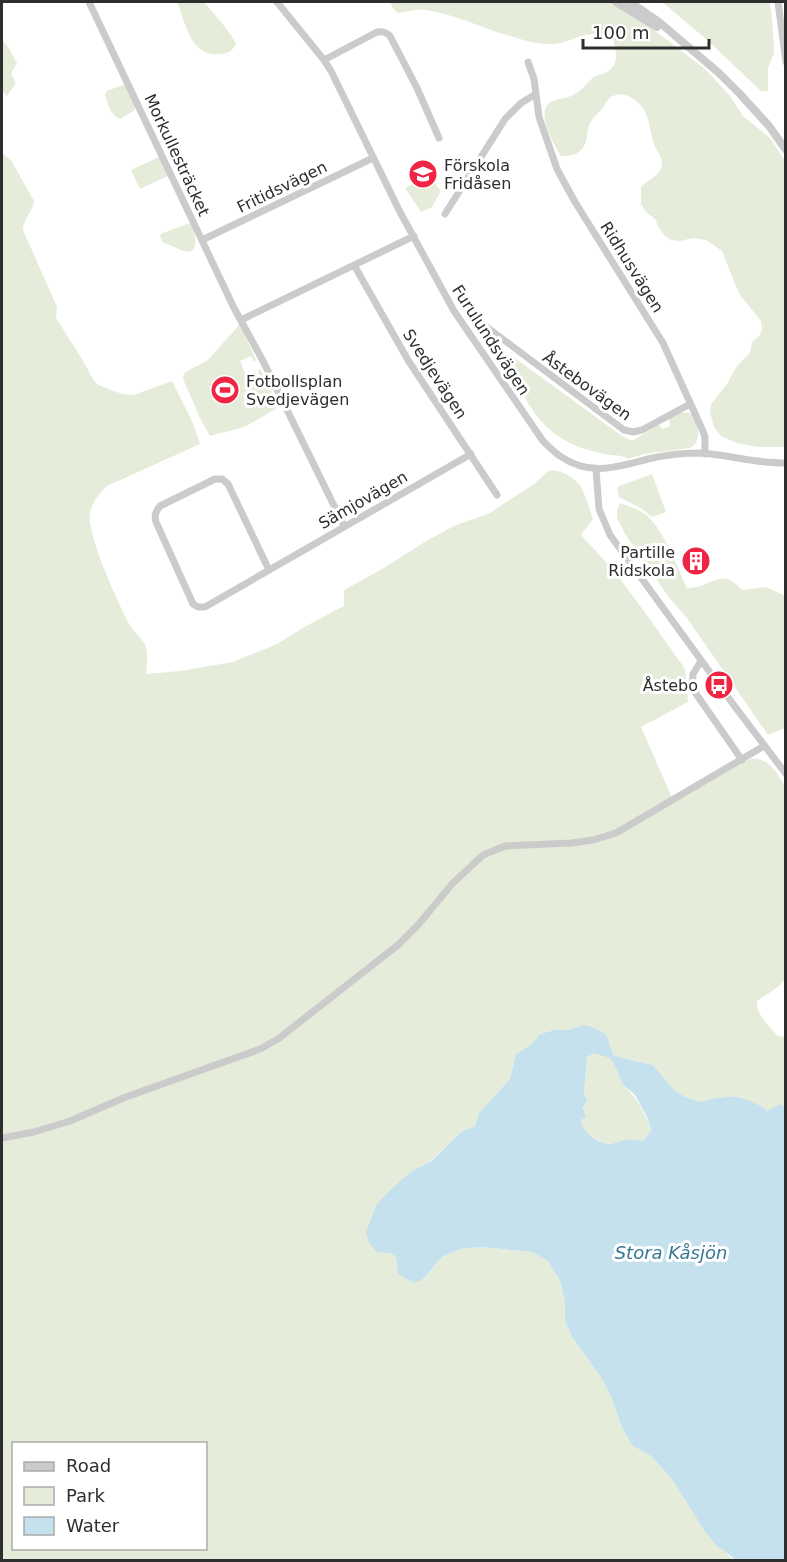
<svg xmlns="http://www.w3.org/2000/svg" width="787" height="1562" viewBox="0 0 787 1562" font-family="'DejaVu Sans',sans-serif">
  <rect width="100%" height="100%" fill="#fff"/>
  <path fill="#e5ecda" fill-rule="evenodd" d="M177 2H204C215 15 227 28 236 43 233 50 230 53 222 54 190 59 186 23 177 2Z
    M390 2H610L637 17 705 69 730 96 743 116 770 138 785 161V447H758L737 443 721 436 714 427 710 412 711 404 727 384 737 366 750 353 752 342 760 335 762 329 761 321 741 296 735 284 722 251 706 240 693 238 680 241 671 240 665 236 659 228 655 219 646 212 641 204V187C647 181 661 174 662 165 663 158 656 150 654 144 648 125 650 107 630 97 624 94 619 93 613 96 608 98 607 101 604 106 599 113 591 118 588 128 588 129 587 135 587 137 585 151 575 157 561 156 555 146 534 111 551 102 557 98 566 99 573 95 582 91 586 83 594 77 598 75 603 74 607 72 620 63 616 52 613 39 593 29 583 36 564 42 556 45 545 44 536 43 527 42 519 38 510 36 481 28 455 14 426 10 416 8 408 12 398 13L393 8Z
    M662 2H770L773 30 774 53 768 68V91H761L705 38Z
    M2 39 8 47 17 63 11 74 16 83 7 96 2 91Z
    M125 84 135 104V110L120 119C110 115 108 104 105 95L107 91Z
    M2 153 11 160 34 201C33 212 23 219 23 230L57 307 56 318 82 359 93 379 98 385 122 394 134 395 172 381 192 421 200 444 107 486C100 493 92 502 90 513 86 533 119 605 130 625 134 633 143 638 146 647 148 656 147 665 146 674L180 671 233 662 277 644 308 625 344 606V590L382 569 428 540 456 525 488 514 533 485 547 472 552 470 562 472 571 477 580 485 586 498 593 519 581 535 615 572 649 618 685 669 688 702 641 727 673 800 750 759C769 757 776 772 785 786V979L778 987 757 1001C756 1015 769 1026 778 1036L785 1037V1109L767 1111 761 1106 734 1096 717 1098 700 1103 685 1097 673 1089 653 1065 622 1058 623 1085C637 1098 645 1112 651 1130L644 1140C637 1141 632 1140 625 1140 620 1141 616 1144 611 1144 601 1144 583 1133 581 1124 579 1116 584 1107 587 1101L584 1093 587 1057 593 1053 583 1025 568 1030H554L540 1034 532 1044 516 1054 510 1079 479 1113 475 1126 461 1132 430 1161 412 1171 390 1253 396 1257 398 1274 423 1279 442 1257 460 1249 481 1247 532 1252 548 1261 560 1281 565 1302V1321L572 1337 602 1379 612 1399 622 1428 633 1446 651 1456 672 1479 705 1532 731 1558 736 1560H2ZM14 1444H206V1548H14Z
    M161 156 170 175 140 189 131 170Z
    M432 179 441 191 432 207 421 212 405 188 420 181 422 184Z
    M190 223C199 241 199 261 174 247 166 243 162 245 160 235L163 233Z
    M240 324 256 360 254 362 251 356 240 361 249 382 260 377 258 370 260 369 275 398 276 409 244 427 210 436 199 416 183 379 184 373 208 360Z
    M500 354H507L516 359 622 436 632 441 658 425 660 426 663 429 670 426 669 419C679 412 691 407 696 422 699 432 700 442 690 448L644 454 628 459C621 454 613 456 605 454 595 452 583 449 574 445 533 427 525 392 501 360Z
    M652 474 666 512 652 517 642 509 619 497 617 489 619 486Z
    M620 503C628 506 639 509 646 515 665 531 676 565 687 588 712 589 719 565 742 590L766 587 785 596V728L768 735 687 618 668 596 625 534 617 518V510Z"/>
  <path fill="#c5e1ee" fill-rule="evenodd" d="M583 1025 592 1027 606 1034 613 1055 622 1058 653 1065 673 1089 685 1097 700 1102 717 1098 734 1096 750 1101 761 1106 767 1111 780 1104 785 1108V1560H736L716 1545 705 1532 672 1479 651 1456 633 1446 622 1428 612 1399 602 1379 572 1337 565 1321V1302L560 1281 548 1261 532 1252 481 1247 460 1249 442 1257 423 1279 414 1283 398 1274 396 1257 390 1253 377 1252 369 1243 366 1232 377 1204 390 1190 412 1171 431 1161 461 1132 475 1126 479 1113 510 1079 516 1054 532 1044 540 1034 554 1030H568ZM594 1053 610 1058 616 1068 623 1085 635 1095 647 1117 651 1130 644 1140C637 1141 631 1139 624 1140 619 1141 614 1144 610 1144 597 1143 582 1132 581 1120L586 1117 583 1108 587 1101 584 1093 587 1057Z"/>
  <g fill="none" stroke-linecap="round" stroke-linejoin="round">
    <path stroke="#cbcbcb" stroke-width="7" d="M89 2 234 308 263 361 344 526
      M277 2 324 60 331 71 400 212 454 311 543 441C548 446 554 452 560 456 590 477 617 467 648 459 665 455 682 453 699 453 728 454 756 464 786 463
      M778 2 786 62
      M324 60 377 32C383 31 386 32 390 36L417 88 439 138
      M528 62 534 79 539 117 557 169 575 202 663 343 702 429 705 437V454
      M445 214 505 119 521 103 536 94
      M202 240 373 158
      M354 265 408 360 497 495
      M476 319 624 430 633 432 642 430 690 404
      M241 320 414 236
      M596 469 599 509 610 535 733 704 786 774
      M269 570 228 484 222 479H215L160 506C156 511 154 515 156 522L193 604 198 607H205L471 454
      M701 661 693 674 692 688 742 760
      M2 1138 34 1132 70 1121 126 1097 260 1049 278 1039 398 945 418 925 452 884 483 855 505 846 572 843 593 840 616 833 764 746"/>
    <path stroke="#cbcbcb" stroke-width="8" d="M616 2 657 27
      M630 2 659 22 719 73 740 94 769 126 786 150"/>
  </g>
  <defs>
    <g id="school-disc" transform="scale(1.5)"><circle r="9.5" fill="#f02544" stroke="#fff"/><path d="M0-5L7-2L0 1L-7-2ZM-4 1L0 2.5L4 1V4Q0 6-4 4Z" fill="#fff"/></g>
    <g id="stadium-disc" transform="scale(1.5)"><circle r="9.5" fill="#f02544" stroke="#fff"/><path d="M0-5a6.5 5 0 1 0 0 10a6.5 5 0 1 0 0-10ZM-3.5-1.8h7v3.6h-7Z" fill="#fff"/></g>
    <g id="building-disc" transform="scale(1.5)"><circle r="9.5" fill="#f02544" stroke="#fff"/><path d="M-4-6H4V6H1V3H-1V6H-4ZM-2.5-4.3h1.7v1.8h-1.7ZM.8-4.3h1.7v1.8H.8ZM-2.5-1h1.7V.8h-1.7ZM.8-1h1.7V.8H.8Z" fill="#fff"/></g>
    <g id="bus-disc" transform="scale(1.5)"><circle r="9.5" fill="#f02544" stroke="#fff"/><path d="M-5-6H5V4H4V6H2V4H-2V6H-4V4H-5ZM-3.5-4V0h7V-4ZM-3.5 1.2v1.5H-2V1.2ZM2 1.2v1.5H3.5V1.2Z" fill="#fff"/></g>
  </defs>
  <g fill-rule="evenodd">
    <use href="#school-disc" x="423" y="174"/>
    <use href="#stadium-disc" x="225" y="390"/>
    <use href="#building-disc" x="696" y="561"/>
    <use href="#bus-disc" x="719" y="685"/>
  </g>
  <g text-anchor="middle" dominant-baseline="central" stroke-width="6" stroke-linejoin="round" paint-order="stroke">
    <g font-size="16" fill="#2e2e2e" stroke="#fff">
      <text transform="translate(177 155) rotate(65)">Morkullesträcket</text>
      <text transform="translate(282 187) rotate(-26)">Fritidsvägen</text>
      <text transform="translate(632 267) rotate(58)">Ridhusvägen</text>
      <text transform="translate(491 340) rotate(57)">Furulundsvägen</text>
      <text transform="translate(435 374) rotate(57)">Svedjevägen</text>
      <text transform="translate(587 386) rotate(36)">Åstebovägen</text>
      <text transform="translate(363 500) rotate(-30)">Sämjovägen</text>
    </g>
    <g font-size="16" fill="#2e2e2e" stroke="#fff" text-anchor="start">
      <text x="444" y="165">Förskola<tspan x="444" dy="18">Fridåsen</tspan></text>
      <text x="246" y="381">Fotbollsplan<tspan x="246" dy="18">Svedjevägen</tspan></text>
      <text x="675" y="552" text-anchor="end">Partille<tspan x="675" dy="18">Ridskola</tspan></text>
      <text x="698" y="685" text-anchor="end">Åstebo</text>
    </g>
    <g font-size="18" font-style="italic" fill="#377895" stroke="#fff">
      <text x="671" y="1252">Stora Kåsjön</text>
    </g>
  </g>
  <rect width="787" height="1562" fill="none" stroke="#2e2e2e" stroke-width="6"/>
  <rect x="12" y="1442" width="195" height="108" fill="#ffffff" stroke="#ababab" stroke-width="1.5"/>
  <rect x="24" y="1462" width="30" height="9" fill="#cbcbcb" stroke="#ababab" stroke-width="1.5"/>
  <text x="66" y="1472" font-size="18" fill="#2e2e2e">Road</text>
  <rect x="24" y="1487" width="30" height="18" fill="#e5ecda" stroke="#ababab" stroke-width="1.5"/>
  <text x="66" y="1502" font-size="18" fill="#2e2e2e">Park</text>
  <rect x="24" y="1517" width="30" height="18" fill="#c5e1ee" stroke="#ababab" stroke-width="1.5"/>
  <text x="66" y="1532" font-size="18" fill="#2e2e2e">Water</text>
  <path d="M583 39v9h126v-9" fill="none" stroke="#2e2e2e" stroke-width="3"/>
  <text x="592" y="39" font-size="18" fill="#2e2e2e" stroke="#ffffff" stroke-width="4.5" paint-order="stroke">100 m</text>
</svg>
